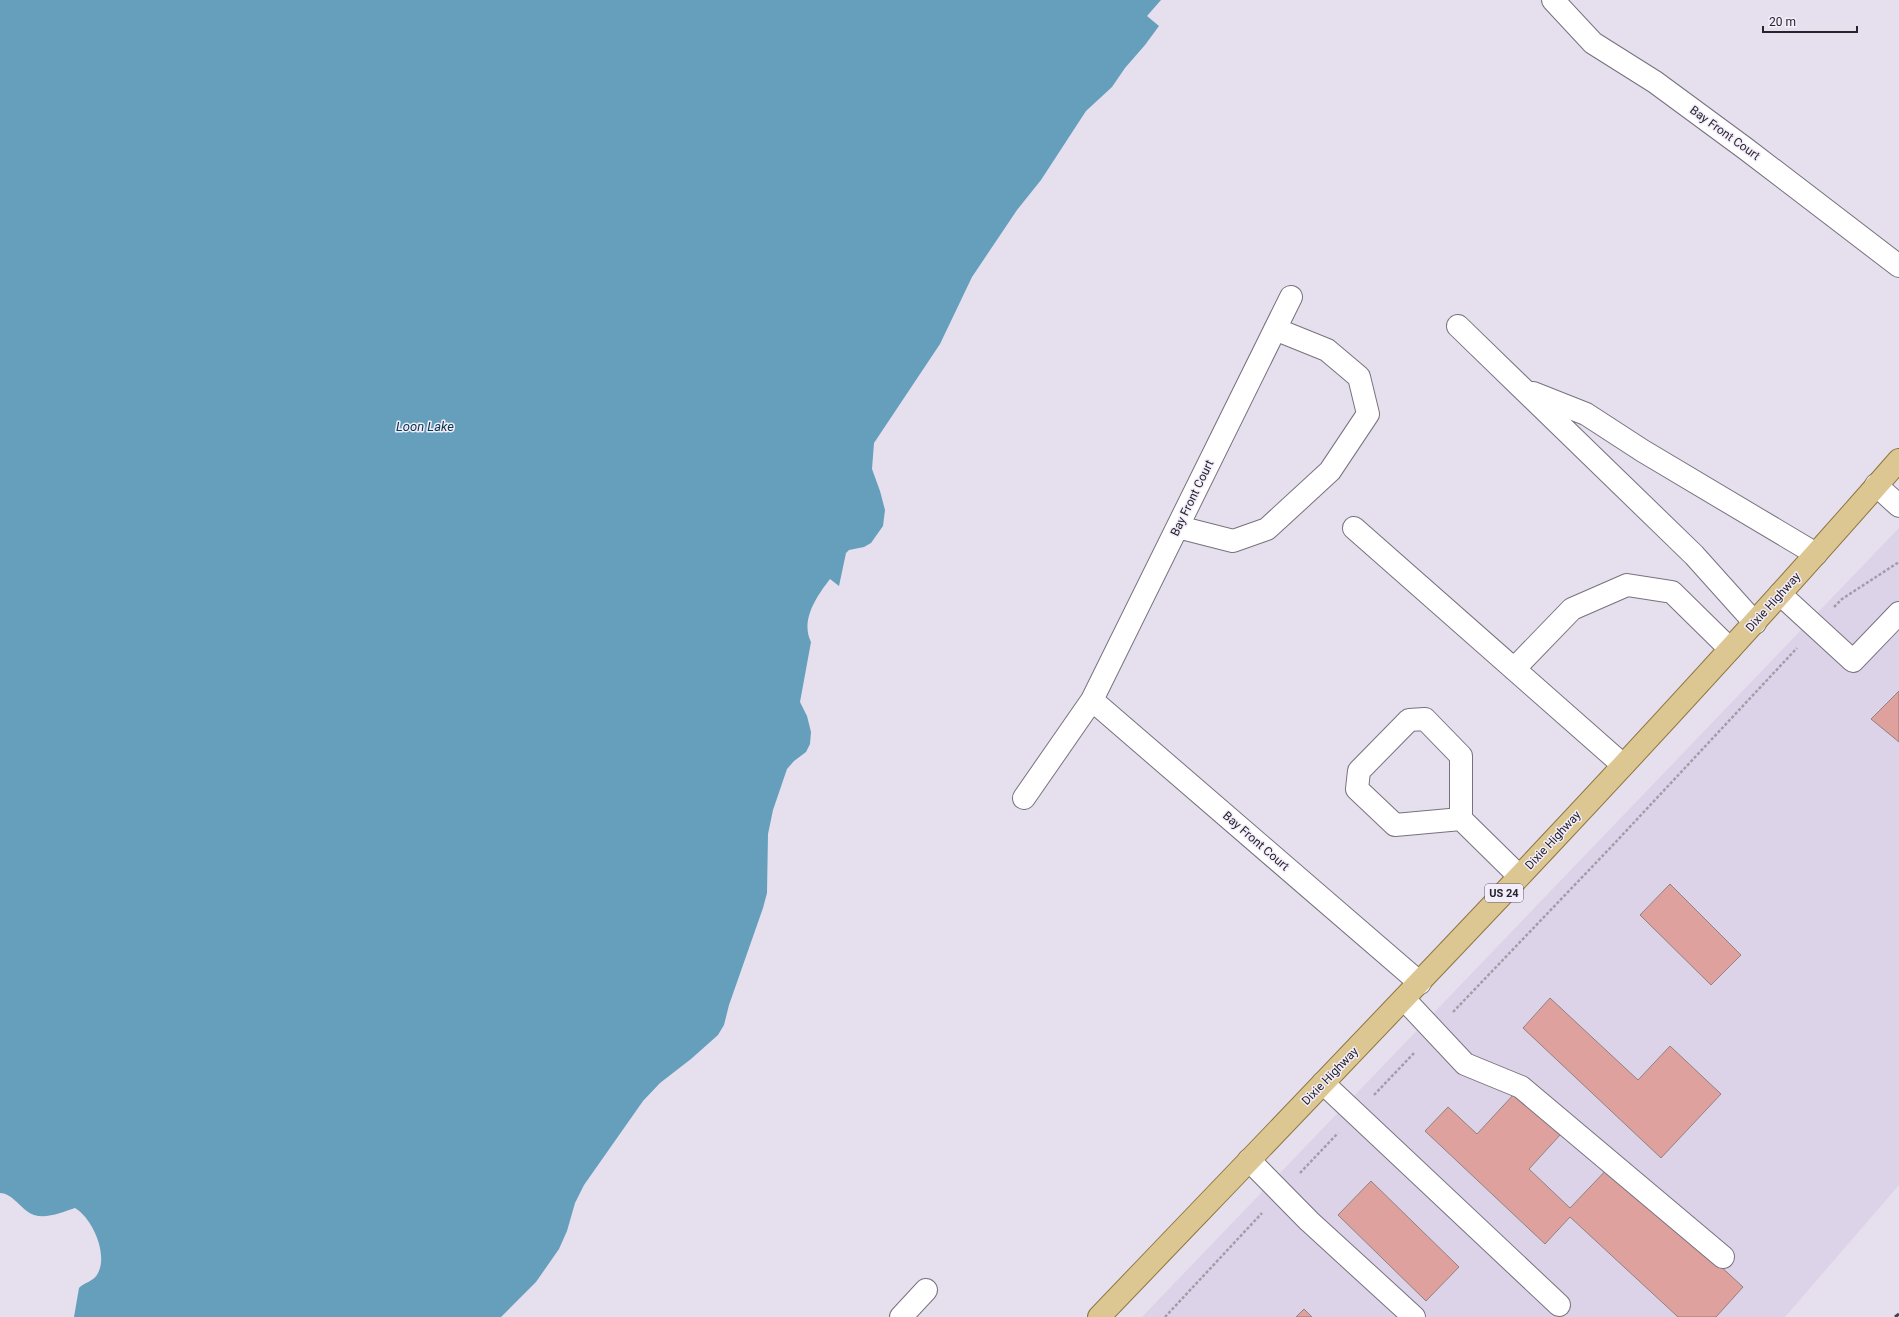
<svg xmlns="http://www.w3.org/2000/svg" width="1899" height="1317" viewBox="0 0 1899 1317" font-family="Roboto,sans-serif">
  <rect width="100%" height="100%" fill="#e6dfee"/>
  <path fill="#dcd3e8" d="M1899 528V1185L1785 1317H1142Z"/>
  <path fill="#659fbc" d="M0 0H1161L1147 16 1159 26 1145 45 1125 68 1112 87 1086 111 1041 180 1017 210 972 277 940 344 874 443 872 469 880 491 885 510 883 526 871 543 864 547 849 550 846 553 839 586 830 579C817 596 800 620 811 642L800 702 807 716 811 732 810 744 806 752 794 761 787 769 773 810 768 834 767 893 763 908 729 1005 724 1025 718 1035 691 1059 660 1083 643 1101 584 1185 575 1203 567 1231 559 1249 536 1282 501 1317H74L79 1288C84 1282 94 1282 98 1273 108 1254 93 1219 75 1208 63 1212 47 1219 34 1215 22 1211 13 1193 0 1193Z"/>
  <path fill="#dfa19d" stroke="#91817f" d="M1899 691V742L1871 719Z
    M1670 884 1741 955 1711 985 1640 915Z
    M1550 998 1638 1080 1670 1046 1721 1094 1661 1158 1523 1028Z
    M1515 1093 1560 1135 1529 1169 1570 1208 1611 1165 1743 1287 1716 1317H1678L1570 1217 1545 1244 1425 1131 1448 1107 1477 1134Z
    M1371 1181 1459 1267 1426 1301 1338 1215Z
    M1304 1309 1312 1317H1296Z"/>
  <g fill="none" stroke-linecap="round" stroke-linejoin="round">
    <g stroke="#78727f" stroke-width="24">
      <path id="minor" d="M1553 0 1593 43 1655 82 1746 149 1899 266
        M1291 297 1092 700 1420 983
        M1458 326 1694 555 1755 623
        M1533 393 1586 414 1643 451 1816 554
        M1876 485 1899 506
        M1178 527 1233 541 1267 529 1330 471 1368 414 1359 377 1327 350 1275 329
        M1354 528 1623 765
        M1780 594 1853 661 1899 613
        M1514 669 1572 609 1627 585 1672 592 1730 649
        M1024 798 1092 700
        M1461 819V756L1425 719 1409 720 1359 771 1357 789 1395 825 1461 819 1519 876
        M1404 999 1465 1064 1521 1087 1723 1257
        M1323 1083 1559 1305
        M1249 1160 1309 1221 1414 1317
        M901 1317 926 1290"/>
    </g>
    <g stroke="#8d763e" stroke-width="24">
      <path id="major" d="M1099 1317C1369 1035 1642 754 1899 460"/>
    </g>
    <path stroke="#a39da9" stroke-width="2.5" stroke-dasharray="3 2" stroke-linecap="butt" d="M1834 607 1842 599 1899 562
      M1453 1012 1612 846 1797 648
      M1374 1095 1415 1052
      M1300 1173 1338 1133
      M1165 1317 1262 1213"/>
    <use href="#minor" stroke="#fff" stroke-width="22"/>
    <use href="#major" stroke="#dcc792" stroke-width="22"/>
    <path stroke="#464249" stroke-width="3" stroke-dasharray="5 5" stroke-linecap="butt" d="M1895 1317 1899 1314"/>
  </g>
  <g text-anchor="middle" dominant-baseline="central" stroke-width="3" stroke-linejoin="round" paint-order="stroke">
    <rect fill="#f3edfb" stroke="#646069" stroke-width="1" x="1485" y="884" width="38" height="18" rx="3"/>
    <g font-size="11" font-weight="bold" fill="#27242a">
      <text x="1504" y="893">US 24</text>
    </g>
    <g font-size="12" fill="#27242a" stroke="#f3edfb">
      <text transform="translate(1725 133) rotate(36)">Bay Front Court</text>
      <text transform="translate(1192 498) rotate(-64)">Bay Front Court</text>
      <text transform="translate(1773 602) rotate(-48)">Dixie Highway</text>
      <text transform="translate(1553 840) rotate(-47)">Dixie Highway</text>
      <text transform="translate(1256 841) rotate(41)">Bay Front Court</text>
      <text transform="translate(1330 1076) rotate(-46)">Dixie Highway</text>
    </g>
    <g font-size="13" font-style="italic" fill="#00364a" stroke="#f3edfb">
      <text x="425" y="426">Loon Lake</text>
    </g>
  </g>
  <path d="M1763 26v6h94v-6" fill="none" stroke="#27242a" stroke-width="2"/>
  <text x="1769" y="26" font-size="12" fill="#27242a" stroke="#f3edfb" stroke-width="3" paint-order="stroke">20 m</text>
</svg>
